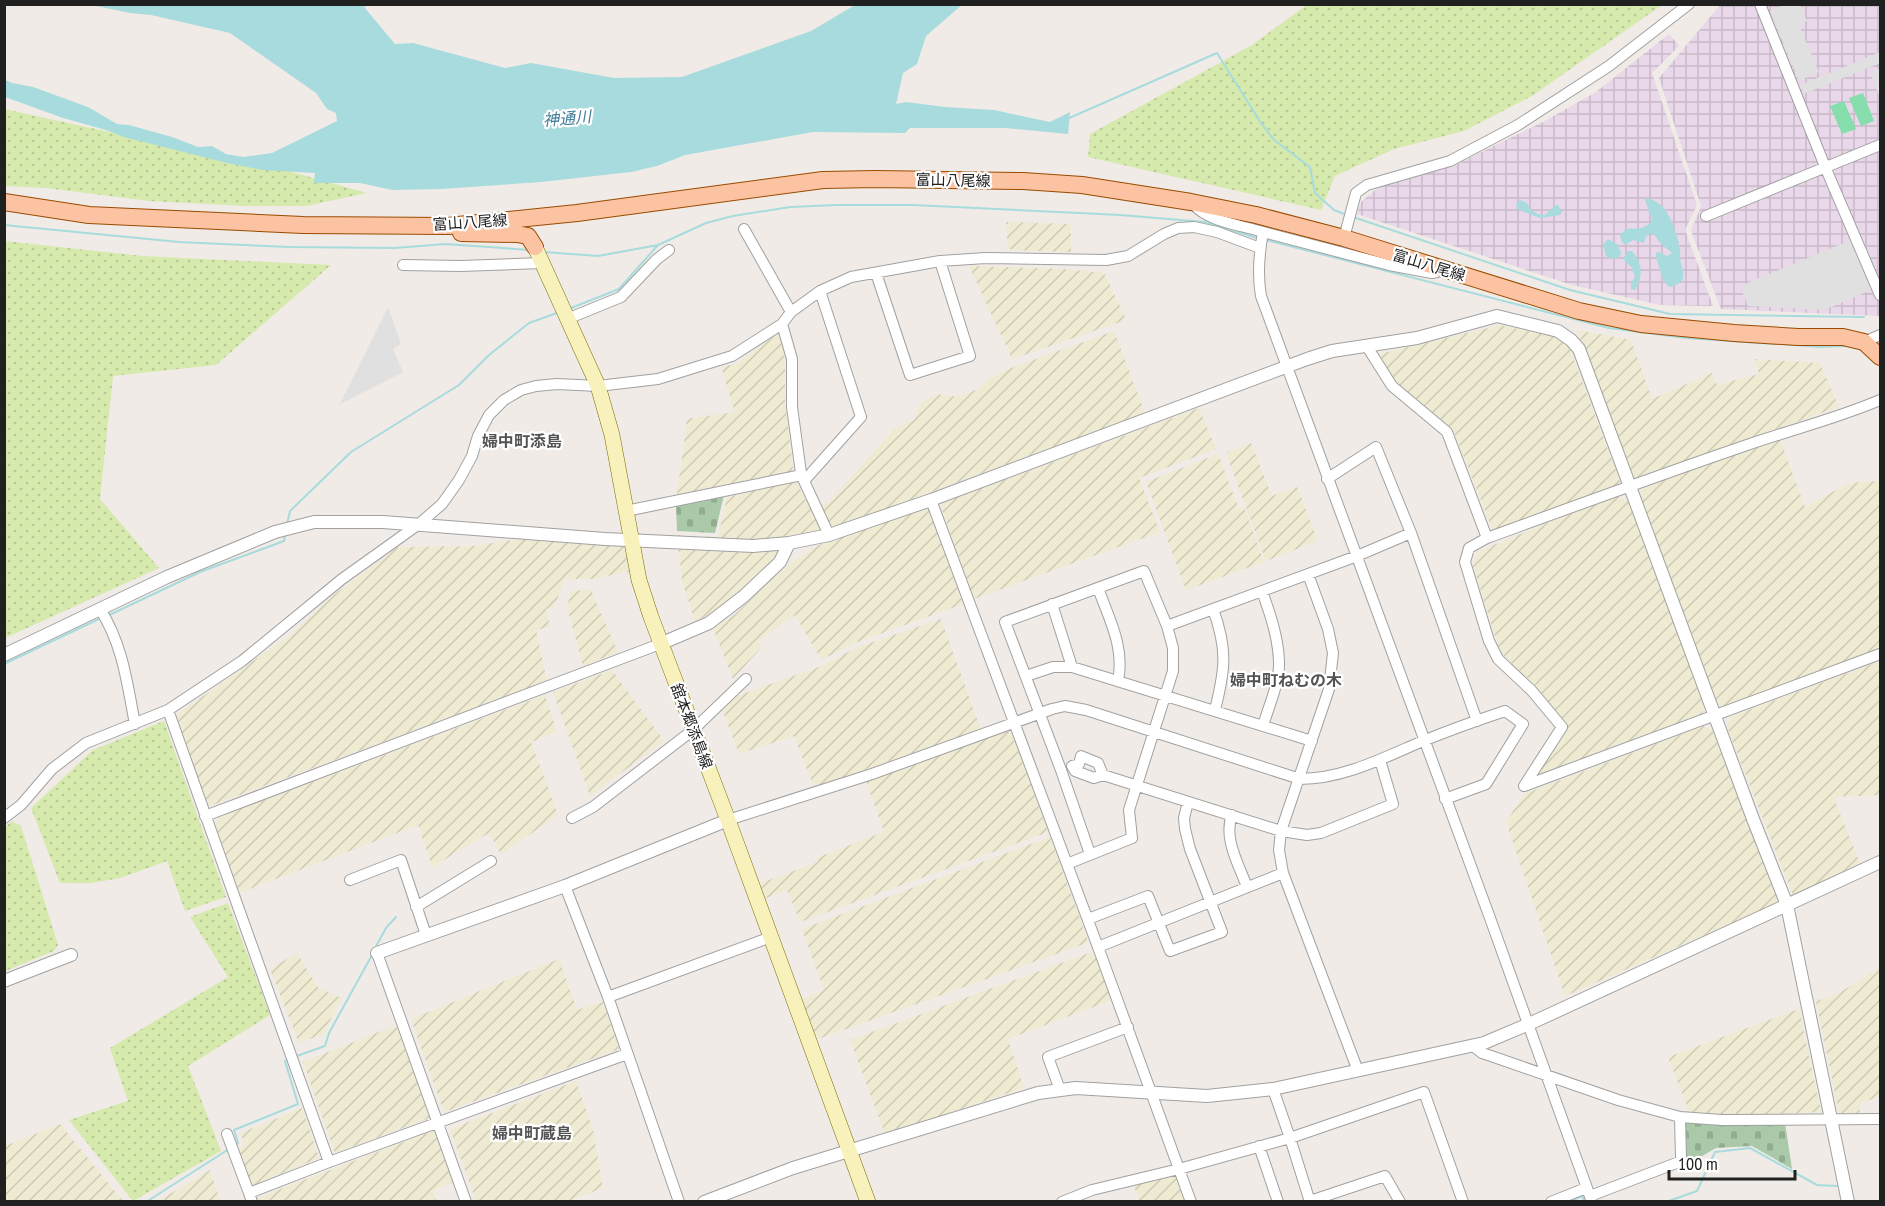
<svg xmlns="http://www.w3.org/2000/svg" width="1885" height="1206" viewBox="0 0 1885 1206" font-family="'PT Sans Narrow','Noto Sans JP',sans-serif">
  <defs>
    <pattern id="industrial-grid" width="8" height="8" patternUnits="userSpaceOnUse" patternTransform="scale(1.5)"><rect width="8" height="8" fill="#e9d8e9"/><path d="M0 4h8M4 0v8" fill="none" stroke="#c8b9c8"/></pattern>
    <pattern id="farmland-furrows" width="10" height="10" patternUnits="userSpaceOnUse" patternTransform="scale(1.5)"><rect width="10" height="10" fill="#efebd2"/><path d="M-1 1l2-2M0 10L10 0M9 11l2-2" fill="none" stroke="#cdc9b4"/></pattern>
    <pattern id="grass-dots" width="8" height="8" patternUnits="userSpaceOnUse" patternTransform="scale(1.5)"><rect width="8" height="8" fill="#d6eaad"/><path d="M2 2h.1M6 6h.1" fill="none" stroke="#b7c895" stroke-width="1.8" stroke-linecap="round"/></pattern>
    <pattern id="cemetery-stones" width="16" height="16" patternUnits="userSpaceOnUse" patternTransform="scale(1.5)"><rect width="16" height="16" fill="#a9c9a8"/><path d="M2 7V4a2 2 0 0 1 4 0v3zM10 15v-3a2 2 0 0 1 4 0v3z" fill="#91ac90"/></pattern>
  </defs>
  <rect width="100%" height="100%" fill="#f0ebe6"/>
  <path fill="url(#industrial-grid)" d="M1720 5H1880V316L1721 309 1691 231 1701 206 1659 78Z
    M1669 34 1679 46 1652 73 1697 205 1685 230 1713 306 1660 305 1572 285 1357 214 1361 202 1381 185 1455 165 1543 122 1596 92Z"/>
  <path fill="url(#farmland-furrows)" d="M1006 222 1071 224V252L1031 251 1008 249Z
    M969 266 1062 269 1104 273 1125 317 1123 321 1012 359Z
    M1500 325 1555 337 1569 347 1621 484 1493 531 1453 429 1395 382 1379 354Z
    M1577 330 1631 340 1652 399 1712 373 1717 385 1759 374 1755 359 1820 363 1839 407 1633 479Z
    M1114 331 1145 413 834 528 831 527 820 506 828 503 895 428 914 420 920 403 937 394 957 397 979 389 988 379 1011 368Z
    M779 333 781 337 785 364V403L793 468 792 471 677 495 687 419 735 412 721 367 736 364Z
    M1199 408 1216 449 1139 478 1160 532 974 599 941 507 942 503Z
    M1780 439 1805 507 1849 483 1878 481 1880 479V650L1725 707 1717 704 1639 495 1645 486Z
    M1251 443 1272 496 1297 487 1318 541 1266 561 1227 456 1228 452Z
    M1218 454 1239 509 1244 507 1264 562 1186 590 1146 482Z
    M796 481 821 530 778 554 734 597 714 612 695 621 682 581 677 535 718 537 727 497Z
    M1615 495 1628 501 1705 706 1701 716 1535 777 1566 724 1531 681 1500 652 1473 566 1477 552Z
    M923 508 929 509 963 604 855 643 821 660 795 615 759 641 761 648 733 679 713 628 734 615 789 564 819 545Z
    M574 530 627 542 632 571 593 579H565L554 608 546 609 550 627 536 630 547 681 213 805 207 804 175 716 290 635 336 593 398 547 475 546Z
    M591 590 618 652 583 666 567 607 571 591Z
    M941 619 981 730 814 787 794 736 739 754 722 709 731 698 819 667 858 647Z
    M1880 661V795L1836 797V804L1860 863 1793 895 1727 727 1730 717Z
    M612 670 664 741 590 796 553 692Z
    M545 695 557 732 531 742 558 815 501 854 489 833 432 867 418 825 239 893 215 824 219 817Z
    M1703 726 1712 730 1777 897 1776 904 1565 996 1506 822 1524 794Z
    M1007 731 1012 733 1048 832 800 922 787 890 764 899 758 884 818 862 816 858 884 832 866 781Z
    M1050 837 1088 940 1087 943 821 1038 815 1037 801 999 824 990 802 929Z
    M297 953 319 989 342 998 323 1034 299 1043 270 969Z
    M1089 953H1094L1112 1000 1008 1039 1024 1088 885 1134 850 1040Z
    M559 959 577 1010 603 1002 619 1049 444 1112 411 1019Z
    M1880 967V1096L1859 1104 1860 1113H1839L1816 1001 1836 995Z
    M1799 1009 1821 1112 1724 1116 1689 1112 1668 1057Z
    M396 1025 430 1118 335 1153 303 1062Z
    M576 1081 593 1130 603 1188 569 1201H476L450 1129Z
    M302 1108 319 1158 252 1186 238 1150 244 1145 241 1133Z
    M60 1124 123 1201H5V1146Z
    M435 1130 454 1182 433 1191 436 1201 258 1202 257 1198Z
    M210 1170 220 1201H158Z
    M1172 1173 1177 1176 1187 1201H1139L1133 1183Z"/>
  <path fill="url(#grass-dots)" d="M1308 4H1662V5L1532 96 1464 131 1394 149 1335 176 1321 210 1088 157 1090 134 1252 45Z
    M4 109 288 171 367 193 306 206H245L150 201 46 188 5 186Z
    M5 241 142 256 331 265 216 365 113 376 100 499 159 568 5 638Z
    M164 721 226 897 185 911 167 861 120 878 91 883H60L31 808 93 750Z
    M12 821 21 826 58 945 54 951 5 971V827Z
    M228 903 270 1015 188 1066 221 1151 133 1201 69 1120 128 1101 110 1048 228 977 190 917Z"/>
  <path fill="url(#cemetery-stones)" d="M724 495 715 533 677 531 676 504Z
    M1687 1122 1710 1125 1785 1123 1792 1169 1752 1146 1716 1148 1690 1163 1686 1162 1683 1127Z"/>
  <path fill="#85deab" d="M1863 93 1874 121 1861 126 1849 98Z
    M1844 101 1856 129 1842 134 1830 106Z"/>
  <path fill="#e0e0e0" d="M1787 4 1800 5 1807 21 1799 25 1819 72 1799 81 1770 11Z
    M1880 52V63L1804 94 1800 85Z
    M1880 68V98L1870 72Z
    M1851 240 1871 290 1824 310 1748 306 1740 286Z
    M388 307 401 344 393 349 403 372 340 404Z"/>
  <path fill="#a7dbdd" d="M963 4 926 36 917 64 903 73 896 104 906 102 945 107 994 110 1050 122 1070 112 1068 134 1006 128H910L905 133 813 132 685 155 657 166 631 172 541 182 441 189 392 190 360 183H314L315 173 263 170 227 163 124 137 106 130 63 118 5 97V80L12 83 33 87 88 107 117 124 129 125 172 137 198 147 212 146 226 154 243 157 272 153 337 121 336 113 327 109 316 93 230 33 151 15 130 13 91 5H371L364 7 395 44 413 43 505 68 531 63 614 78 682 77 811 31 855 5Z
    M1647 198C1669 204 1672 223 1679 242L1678 245C1682 252 1679 257 1681 264 1685 277 1685 283 1670 287L1667 285 1662 277 1656 257V253L1659 252 1667 256 1672 253 1661 244 1653 233 1646 236 1644 243 1633 240 1625 245 1622 242 1620 236C1626 225 1632 230 1641 228 1642 228 1650 224 1650 224L1652 219 1645 200Z
    M1520 200 1527 203C1530 211 1537 215 1545 215L1554 206 1558 205 1562 212 1560 215 1540 218 1517 209 1516 204Z
    M1608 239 1617 244 1621 252 1620 257 1612 259 1606 256 1603 244Z
    M1628 251H1632C1643 264 1643 276 1635 290L1631 289C1630 282 1632 282 1635 277L1632 268 1623 259Z"/>
  <g fill="none" stroke-linecap="round" stroke-linejoin="round">
    <path stroke="#a7dbdd" stroke-width="2" d="M1067 119 1217 53 1261 123 1274 140 1310 167 1315 193 1334 210 1347 215
      M1353 217 1570 290 1670 314 1864 317
      M4 225 179 242 290 247 395 248 445 244 530 250
      M1266 240 1609 328 1686 338 1776 344
      M544 252 598 256 658 245 706 223 733 216 790 207 836 205H913L1120 215 1205 222 1257 238
      M571 308 619 289 658 245
      M1782 344 1820 347 1845 346
      M287 524 290 511 351 452 459 385 489 355 529 323 557 313
      M107 616 200 572 284 541 285 535
      M4 664 101 618
      M374 950 386 928 396 917
      M294 1057 325 1046 329 1033 372 955
      M236 1145 238 1143 234 1130 298 1104 285 1061 289 1060
      M146 1202 229 1149
      M1568 1202 1582 1196 1585 1202
      M1666 1202 1697 1191 1715 1152 1750 1148 1817 1185 1837 1186"/>
    <g stroke="#a1a1a1" stroke-width="12">
      <path id="minor" d="M1760 4 1826 169 1880 295
        M1194 205C1209 222 1241 225 1263 232 1259 254 1257 274 1261 296L1490 918 1592 1202
        M1706 216 1880 145
        M744 229 791 312
        M1263 232 1389 265 1432 273 1437 272
        M1344 238 1356 193 1367 185 1450 161 1518 125 1609 66 1689 4
        M403 265 461 266 542 263
        M876 273 910 375 970 356 940 261
        M567 319 621 297 657 259 669 250
        M782 324 792 359V407L801 473 804 481 861 417 820 291
        M1864 342 1880 335
        M1366 345 1392 386 1447 432 1487 538
        M1327 479 1376 447 1411 533 1477 721
        M804 481 829 535
        M931 500 1098 947 1191 1202
        M626 511 802 475
        M1308 574 1328 629 1333 653 1329 689 1281 831 1279 850 1283 873 1358 1071
        M1098 588C1109 619 1125 647 1118 681
        M1262 591C1270 614 1278 636 1279 661 1280 682 1269 705 1263 726
        M1052 604 1072 667
        M100 609C123 645 127 683 135 724
        M1213 609C1228 650 1225 670 1215 710
        M1167 626 1357 556 1411 533
        M1026 676 1053 667H1072L1312 741
        M168 710 329 1162
        M1103 775 1098 763 1081 756 1079 764 1072 766 1075 771 1094 778 1103 775 1281 831 1307 835 1321 833 1393 804 1380 760
        M1524 786 1562 727 1532 691 1498 659 1489 641 1465 562 1469 548 1487 538C1575 506 1662 474 1750 444 1794 429 1838 418 1880 400
        M1524 786 1880 654
        M1232 815C1223 838 1239 865 1247 887
        M205 816 660 644
        M4 818 21 805 52 769 86 743 168 710 242 661 342 579 419 524 442 504 459 480 472 456 478 436 489 415 504 400 521 390 536 386 557 384 598 386 658 379 732 356 782 324 791 312 820 291 851 277 940 261 986 258 1106 260 1128 256 1164 234 1178 228 1194 227 1217 232 1260 248
        M572 818 593 807 693 730 746 679
        M728 820 872 774 1052 709 1065 706 1086 710 1300 779C1343 779 1383 758 1423 741 1450 730 1478 720 1505 711L1523 724 1486 784 1445 799
        M1067 864 1132 838 1129 810 1173 671V648L1167 626 1144 571 1005 622 1061 770 1090 854
        M350 880 401 860 426 935
        M565 886 608 997 679 1202
        M416 907 491 861
        M1088 919 1148 896 1170 951 1222 932 1190 849 1185 829 1184 818 1188 802
        M1098 947 1283 873
        M377 953 466 1202
        M608 997 771 937
        M1473 1046 1482 1053 1491 1056 1618 1100 1680 1117 1722 1120 1880 1119
        M1060 1090 1048 1057 1128 1027
        M227 1134 249 1193
        M1259 1146 1278 1202
        M1590 1196 1679 1162 1681 1159 1680 1117
        M1310 1201 1385 1176 1400 1202
        M252 1202 249 1193 329 1162 627 1054
        M1062 1202 1092 1190 1179 1169 1290 1138 1273 1089
        M1310 1202 1290 1138 1424 1092 1463 1202
        M1551 1202 1586 1188"/>
    </g>
    <g stroke="#a1a1a1" stroke-width="14">
      <path id="tertiary" d="M660 644 709 623 744 596 780 562 789 543 829 535 931 500 1307 359 1332 351 1417 338 1497 316 1558 331 1571 340 1579 349 1753 819 1787 905 1848 1202
        M4 655 167 577 275 532 314 522H383L605 539 753 546 789 543
        M377 953 565 886 728 820
        M4 981 71 955
        M704 1202 793 1168 1038 1093 1076 1088 1207 1096 1273 1089 1484 1043 1529 1024 1880 862"/>
    </g>
    <g stroke="#786f06" stroke-width="16">
      <path id="secondary" d="M535 247 598 386 612 435 639 580 651 617 728 820 868 1202"/>
    </g>
    <g stroke="#9a4b01" stroke-width="18">
      <path id="primary" d="M4 202 89 215 303 225 448 226 577 213 823 180 875 179 1023 181 1082 185 1191 202 1256 215 1344 238 1579 311 1641 324 1734 333 1798 337H1843L1864 342 1880 357
        M461 233 517 234 528 236 535 247"/>
    </g>
    <use href="#minor" stroke="#fff" stroke-width="10"/>
    <use href="#tertiary" stroke="#fff" stroke-width="12"/>
    <use href="#secondary" stroke="#f9f1bb" stroke-width="15"/>
    <use href="#primary" stroke="#fbc3a1" stroke-width="16"/>
  </g>
  <g text-anchor="middle" dominant-baseline="central" stroke-width="4.5" stroke-linejoin="round" paint-order="stroke">
    <g font-size="15" fill="#202020" stroke="#fff">
      <text transform="translate(953 180) rotate(1)">富山八尾線</text>
      <text transform="translate(470 222) rotate(-4)">富山八尾線</text>
      <text transform="translate(1429 265) rotate(17)">富山八尾線</text>
      <text transform="translate(692 726) rotate(69)">舘本郷添島線</text>
    </g>
    <g font-size="16" font-style="italic" fill="#437d98" stroke="#fff">
      <text transform="translate(567 118) rotate(-5)">神通川</text>
    </g>
    <g font-size="16" font-weight="bold" fill="#535353" stroke="#fff">
      <text x="522" y="441">婦中町添島</text>
      <text x="1286" y="680">婦中町ねむの木</text>
      <text x="532" y="1133">婦中町蔵島</text>
    </g>
  </g>
  <rect width="1885" height="1206" fill="none" stroke="#202020" stroke-width="12"/>
  <path d="M1669 1170v9h126v-9" fill="none" stroke="#202020" stroke-width="3"/>
  <text x="1678" y="1170" font-size="18" fill="#202020" stroke="#ffffff" stroke-width="4.5" paint-order="stroke">100 m</text>
</svg>
